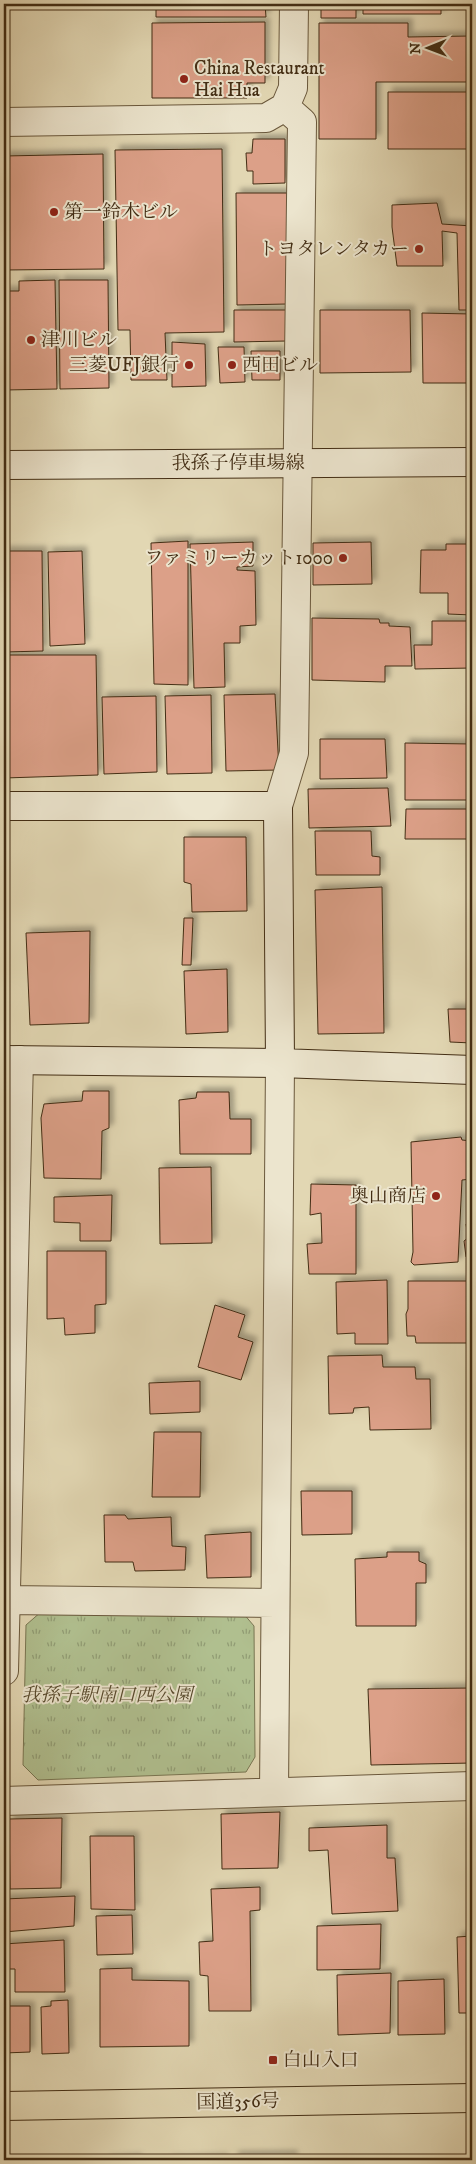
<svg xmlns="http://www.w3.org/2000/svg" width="476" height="2164" viewBox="0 0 476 2164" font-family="'IM FELL DW Pica','Noto Serif JP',serif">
  <defs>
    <pattern id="park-tufts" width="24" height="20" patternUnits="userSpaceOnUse" patternTransform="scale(1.25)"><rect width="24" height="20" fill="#b0bf8f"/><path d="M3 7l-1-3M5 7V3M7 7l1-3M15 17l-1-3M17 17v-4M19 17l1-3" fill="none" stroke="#919c74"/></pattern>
    <filter id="shadow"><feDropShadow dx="4.5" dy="-4.5" stdDeviation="2.5" flood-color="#0004"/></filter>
  </defs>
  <rect width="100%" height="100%" fill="#e2d7b3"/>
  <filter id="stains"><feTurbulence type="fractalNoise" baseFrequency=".004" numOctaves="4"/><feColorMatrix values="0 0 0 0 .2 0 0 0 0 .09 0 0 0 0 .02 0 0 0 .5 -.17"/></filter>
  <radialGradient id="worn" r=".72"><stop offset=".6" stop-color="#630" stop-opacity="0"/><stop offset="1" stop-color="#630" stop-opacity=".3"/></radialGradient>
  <path fill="url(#park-tufts)" stroke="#797652" d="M42 1611 243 1613 254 1626 255 1757 246 1772 38 1780 23 1765 26 1625Z"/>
  <path fill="#dca088" stroke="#422d14" filter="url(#shadow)" d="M156 4H265L266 17H156Z
    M321 4H356V18H321Z
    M363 4H441V14H363Z
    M265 22V83H247V98H152V23Z
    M319 23H408V37L470 36V26L472 25V82H376V139H319Z
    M388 92H472V149H388Z
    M253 139H285V183L253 184V171H247L246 153H252Z
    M222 149 224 332 165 333 167 380H131L130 330H118L115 150Z
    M103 154 104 269 4 270V156Z
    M236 193H287V304L237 305Z
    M437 203 442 224 472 226V310H459L457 233 442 231 443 266H397L392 227V205Z
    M55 280 57 389 5 390 4 291H19V281Z
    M59 280H108L109 388 60 389Z
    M234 310H287V341L234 342Z
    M320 310H410L411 372 320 373Z
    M422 313 472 314V383H423Z
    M172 342 205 344 206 386 172 387Z
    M218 347H244L245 382 220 383Z
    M251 351H280V380H252Z
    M188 541V685L154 684 151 543Z
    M253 542V566L237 567V570L255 571 256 625 240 626V643H224L225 687 194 688 190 544Z
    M371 542 372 584 313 585V543Z
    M446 544H472V615L448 614V593H420L421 550H446Z
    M4 551H42L43 651 5 652Z
    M82 551 85 644 50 646 48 552Z
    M312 618 379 619 380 623H389V626L410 627 412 666H385V682L312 680Z
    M432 621H472V668L415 669 414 645H432Z
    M4 655H96L98 775 4 778Z
    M275 694 279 770 226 771 224 695Z
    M211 695 212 773 167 774 165 696Z
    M156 696 157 772 104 774 102 697Z
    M320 739H385L387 778 320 779Z
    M405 743 472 744V800H405Z
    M388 788 391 826 309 828 308 789Z
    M406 809H472V839H405Z
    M315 831H371L372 856 380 857V875H316Z
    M184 837H246L247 911 192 912 191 884 184 882Z
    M382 887 384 1033 318 1034 315 890Z
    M468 909H472V1043L450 1042 448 1009H469Z
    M184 918H193L191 965H182Z
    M90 931 89 1023 30 1025 26 933Z
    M227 969 228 1032 186 1034 184 971Z
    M83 1091H109V1128L102 1131 101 1179 44 1178 41 1118 44 1104 82 1101Z
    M197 1092H229L230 1119H251V1154H180L179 1100 196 1098Z
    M461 1137 462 1140 472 1141V1179L462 1180 458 1262 414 1265 411 1262 413 1252 411 1142Z
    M211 1167 212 1243 160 1244 159 1168Z
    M311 1184 356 1185V1274H309L307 1244 322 1243 321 1213 310 1215Z
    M112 1195 111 1241H80V1223L54 1222V1197Z
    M466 1224H472V1257H466L464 1241 468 1238Z
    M47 1251H106V1304L95 1305V1333L65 1335 64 1318 47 1319Z
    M387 1280 388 1344H355V1333L337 1334 336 1282Z
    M408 1281H472V1343H416L415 1336H407L406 1314 408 1309Z
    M215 1305 245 1315 238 1337 253 1342 241 1380 198 1367Z
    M382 1355 383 1367H415L416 1379H430L431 1429 370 1430 369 1407 354 1408 353 1413 329 1414 328 1356Z
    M200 1381V1412L150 1414 149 1383Z
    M154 1432H201L200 1497H152Z
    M301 1491H352V1534L302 1535Z
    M104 1515H125L128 1519 171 1517 172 1546 186 1547 185 1570 135 1571 133 1562H105Z
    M251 1532V1577L207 1578 205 1535Z
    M387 1552H419V1561L426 1564V1583H416V1626H356L355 1559 387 1557Z
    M472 1688V1763L371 1765 368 1689Z
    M280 1812 278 1868 222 1869 221 1814Z
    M62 1818 61 1888 10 1889 9 1819Z
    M387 1825V1858H395L398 1911 332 1914 328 1850 309 1851V1828Z
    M90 1836H134L135 1910 91 1909Z
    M260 1887V1910L250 1911 251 2011H209L208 1976 200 1975 199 1942 213 1941 211 1889Z
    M75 1896 74 1926 4 1932V1899Z
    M132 1915 133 1954 97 1955 96 1916Z
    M381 1924 380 1969 317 1970V1926Z
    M472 1936V2013H459L457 1937Z
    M64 1940 65 1992H15V1969H4V1944Z
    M132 1968V1980L189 1981V2046L100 2047V1969Z
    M391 1973 390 2033 338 2035 337 1975Z
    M444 1979 445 2034 398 2035V1981Z
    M68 2000 69 2053 42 2054 41 2007 51 2006V2001Z
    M4 2006H30V2052L4 2053Z
    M293 2155V2160H234V2156Z
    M137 2158V2160H106Z
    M223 2158V2160H168Z"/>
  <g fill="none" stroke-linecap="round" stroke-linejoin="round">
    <g stroke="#6a583c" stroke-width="30">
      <path id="street" d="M4 122 266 118 285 107 293 88 294 4
        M278 806 294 753 302 122 285 107
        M5 1600 275 1603
        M4 1671 19 1060
        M274 1792 280 1063
        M4 1801 472 1786"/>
    </g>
    <g stroke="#422d14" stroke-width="30">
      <path id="secondary" d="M4 465 472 462
        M4 806H278L280 1063
        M4 1060 280 1063 472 1070"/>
    </g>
    <g stroke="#422d14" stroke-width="30">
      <path id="highway" d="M4 2106 472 2098"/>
    </g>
    <use href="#street" stroke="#ece5ce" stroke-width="28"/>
    <use href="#secondary" stroke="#ece5ce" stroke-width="28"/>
    <use href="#highway" stroke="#e2d7b3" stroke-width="28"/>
  </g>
  <g fill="#8f2418" stroke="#ece5ce" stroke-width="2">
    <circle cx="184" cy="79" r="5"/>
    <circle cx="54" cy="212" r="5"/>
    <circle cx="419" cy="249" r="5"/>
    <circle cx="31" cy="340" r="5"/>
    <circle cx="189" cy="365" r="5"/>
    <circle cx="232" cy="365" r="5"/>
    <circle cx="343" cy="558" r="5"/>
    <circle cx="436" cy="1196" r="5"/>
    <rect x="268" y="2055" width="10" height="10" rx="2.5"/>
  </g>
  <g text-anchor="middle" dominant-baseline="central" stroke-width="4" stroke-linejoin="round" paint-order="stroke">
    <g font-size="19" fill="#422d14" stroke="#ece5ce" text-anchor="start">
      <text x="194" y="68">China Restaurant<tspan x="194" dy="22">Hai Hua</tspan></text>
      <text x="64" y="212">第一鈴木ビル</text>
      <text x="409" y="249" text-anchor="end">トヨタレンタカー</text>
      <text x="41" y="340">津川ビル</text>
      <text x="179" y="365" text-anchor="end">三菱UFJ銀行</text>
      <text x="242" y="365">西田ビル</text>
      <text x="333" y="558" text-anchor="end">ファミリーカット1000</text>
      <text x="426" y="1196" text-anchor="end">奥山商店</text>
      <text x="283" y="2060">白山入口</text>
    </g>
    <g font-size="19" fill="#422d14" stroke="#ece5ce">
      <text x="238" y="463">我孫子停車場線</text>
      <text transform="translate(238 2102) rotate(-1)">国道356号</text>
    </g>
    <g font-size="19" font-style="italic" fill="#584a2d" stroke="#ece5ce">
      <text x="107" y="1695">我孫子駅南口西公園</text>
    </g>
  </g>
  <rect width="476" height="2164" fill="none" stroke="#e2d7b3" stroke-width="20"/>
  <rect x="5" y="5" width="466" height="2154" fill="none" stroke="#422d14" stroke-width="2.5"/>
  <rect x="10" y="10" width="456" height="2144" fill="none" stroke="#422d14"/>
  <g transform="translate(428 48) rotate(269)" stroke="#ece5ce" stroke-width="4" paint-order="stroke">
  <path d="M0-4L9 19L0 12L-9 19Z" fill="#422d14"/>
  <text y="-8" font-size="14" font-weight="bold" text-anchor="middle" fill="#422d14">N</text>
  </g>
  <rect width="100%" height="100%" filter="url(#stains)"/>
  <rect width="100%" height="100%" fill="url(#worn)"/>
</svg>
